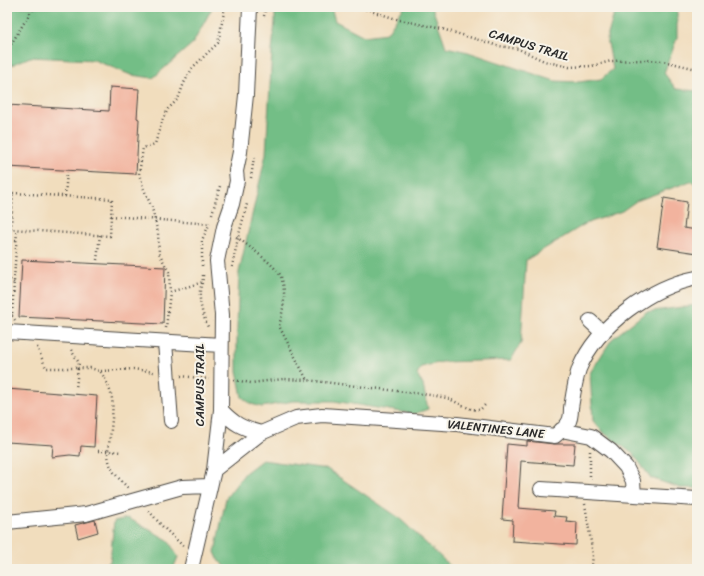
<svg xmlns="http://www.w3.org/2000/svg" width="704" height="576" viewBox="0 0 704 576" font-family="Sriracha,sans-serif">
  <rect width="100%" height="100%" fill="#f7f3e8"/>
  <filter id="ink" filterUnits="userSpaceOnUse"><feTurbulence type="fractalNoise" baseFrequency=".025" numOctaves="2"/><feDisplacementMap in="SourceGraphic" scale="8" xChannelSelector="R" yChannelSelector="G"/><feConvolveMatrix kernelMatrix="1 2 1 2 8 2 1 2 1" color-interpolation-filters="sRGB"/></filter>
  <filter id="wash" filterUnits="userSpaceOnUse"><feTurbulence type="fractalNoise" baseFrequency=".012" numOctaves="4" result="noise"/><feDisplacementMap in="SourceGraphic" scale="16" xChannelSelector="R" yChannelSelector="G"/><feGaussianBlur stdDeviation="0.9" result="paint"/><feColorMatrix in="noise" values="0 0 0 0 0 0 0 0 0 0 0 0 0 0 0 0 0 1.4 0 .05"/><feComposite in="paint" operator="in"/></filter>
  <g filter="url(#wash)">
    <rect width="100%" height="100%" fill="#f1ddbd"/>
    <path fill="#73be86" stroke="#4f7458" d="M7 7H212L211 10 193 43 153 78 131 75 94 60 30 57 7 67Z
      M275 7H331L335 21 364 36 387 33 404 7H432L446 47 468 52 555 81 579 82 601 79 613 69 607 38 616 7H677V38L664 73 676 89 697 91V185L691 181 636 201 622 211 585 224 526 260 521 343 511 360 442 362 421 367 417 374 423 385 428 409 414 414 334 401H293L262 407 251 404 242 397 237 371V327L239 272 266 154 272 51 275 22Z
      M697 305V488H680L651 478 633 454 604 433 593 421 590 373 612 339 646 312Z
      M262 460 327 469 398 517 445 561 452 569H228L219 561 215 552 226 498 245 473Z
      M128 518 168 540 178 557 173 569H96L110 562 114 521Z"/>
    <g id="blocks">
      <path fill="#f2b39e" d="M110 87 139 89 137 118 139 119 136 174 7 167V105L109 111Z
        M664 198 687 202 684 228 697 230V253L657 247Z
        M22 260 165 267 163 324 19 317Z
        M7 389 97 396 94 447 81 446 80 456 70 455 52 457 53 445 7 442Z
        M527 441 554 444H575L573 465 521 461 518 508 555 511 554 516 567 517 566 521 577 522 576 545 512 541 513 520 502 519 507 444 527 446Z
        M95 520 98 532 78 538 75 525Z"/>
    </g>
  </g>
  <g filter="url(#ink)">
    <use href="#blocks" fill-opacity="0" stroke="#494641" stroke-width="1"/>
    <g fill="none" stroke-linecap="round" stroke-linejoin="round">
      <g stroke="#494641" stroke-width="16">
        <path id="minor" d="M590 321 603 333
          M7 332 221 345
          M165 342 171 421
          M221 410C234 424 242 428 261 433
          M561 430 591 436 611 451 626 467 633 481 634 495
          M214 470 261 433 296 418 322 415 457 424 555 436C559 432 565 428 568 423 571 419 571 412 571 408 573 395 575 381 579 369 597 325 652 286 697 278
          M541 489 697 499
          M7 522 86 514 182 487 210 486
          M191 569 214 470 221 410 222 315 217 261 224 227 232 204 237 181 236 171 240 152 246 95 250 7"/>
      </g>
      <path stroke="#494641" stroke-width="2.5" stroke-dasharray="1 3" stroke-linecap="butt" d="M358 7 400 20 442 29 499 46 519 49 544 61 569 67 592 66 611 61 643 60 663 61 697 69
        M264 16 266 7
        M7 51 30 13 35 7
        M251 178 254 157
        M13 193 112 199 110 236 11 229Z
        M65 196 67 172
        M212 214 220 186
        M111 216 210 224
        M236 237 238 238 247 204
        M7 239 16 240
        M97 260 100 235
        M202 266V240L210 223
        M232 267 238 238C248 246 277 266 281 277 287 293 283 311 279 326L307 380
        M203 275C203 282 201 285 200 291 199 304 203 316 208 327
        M7 277 14 283
        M170 292 203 282
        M7 308 12 316
        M15 320 12 316 17 230
        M166 328 170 292 169 272 159 253 158 233 152 208 143 187 139 174 143 148 155 144 162 121 168 109 178 99 184 83 193 67 218 43 225 7
        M37 347 46 368H78L76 389
        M71 350 79 363 78 368H90L100 371C105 378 109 386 111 394 115 407 110 437 108 451L122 452
        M101 371 133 369 154 372
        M181 376 209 379
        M234 380 251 383 283 379 307 380 430 395 447 398 471 409 480 410 485 405
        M98 451H108C108 470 117 476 129 489
        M590 480V451
        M585 504 593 555 592 564 590 569
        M149 511 162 526 183 546"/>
      <use href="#minor" stroke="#fff" stroke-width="14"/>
    </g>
  </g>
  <g text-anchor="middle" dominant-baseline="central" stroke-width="4" stroke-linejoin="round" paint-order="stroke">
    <g font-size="12" fill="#2b2b2b" stroke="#f7f3e8">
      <text transform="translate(529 45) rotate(17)">CAMPUS TRAIL</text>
      <text transform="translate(200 385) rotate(-90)">CAMPUS TRAIL</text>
      <text transform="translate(496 429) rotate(6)">VALENTINES LANE</text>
    </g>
  </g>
  <rect width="704" height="576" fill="none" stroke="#f7f3e8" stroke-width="24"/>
</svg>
